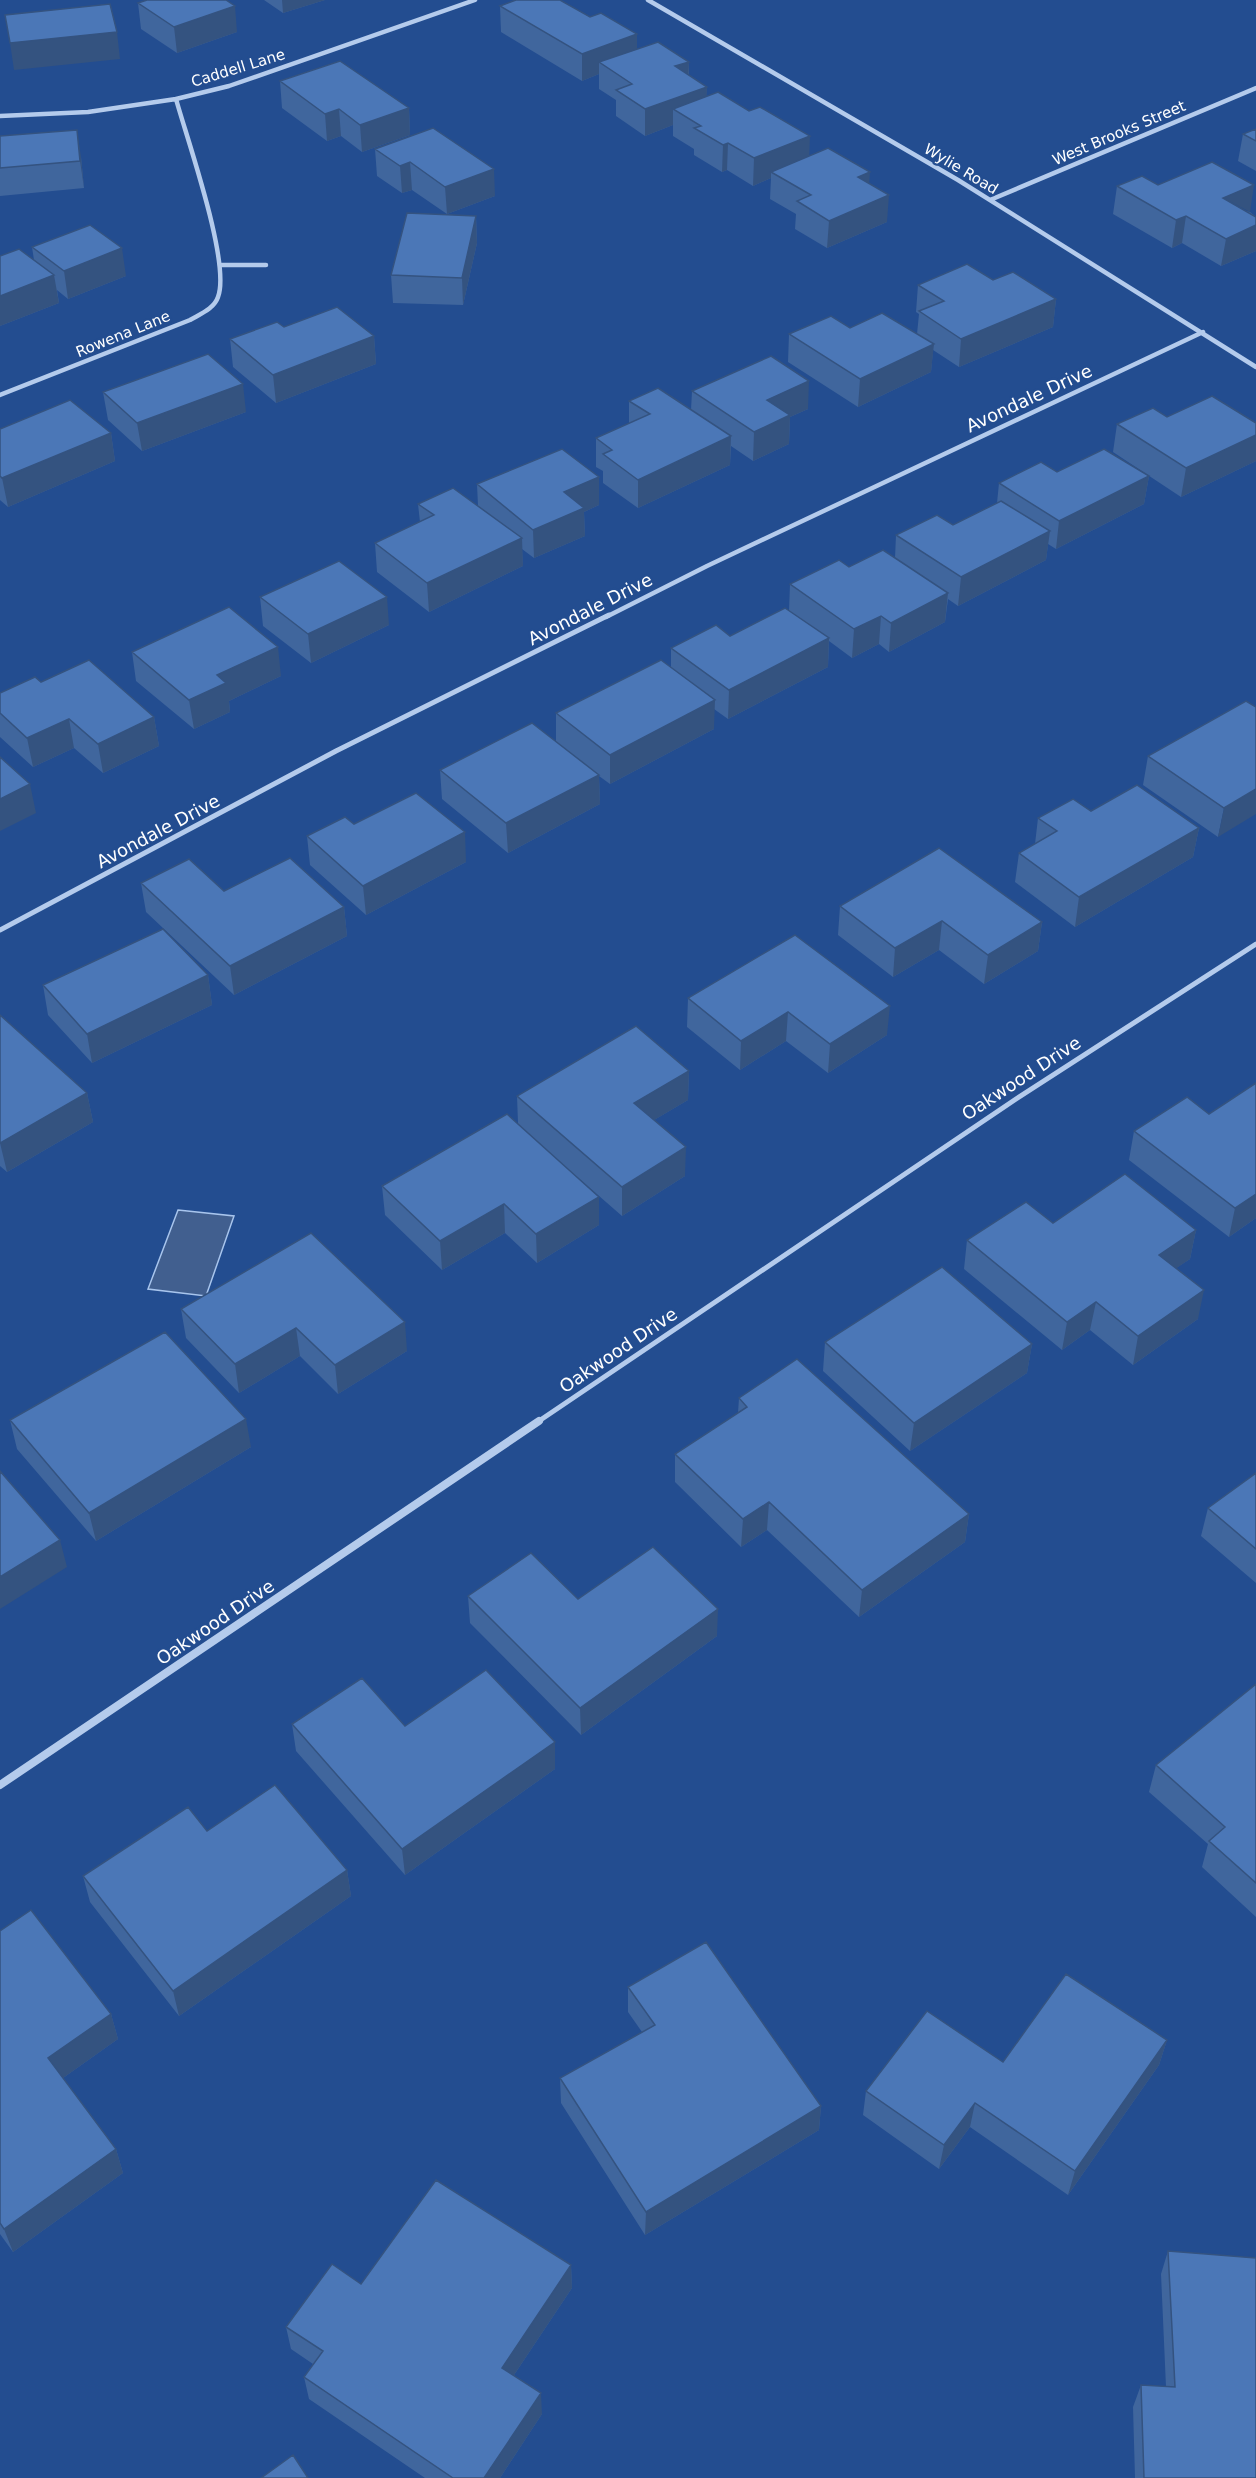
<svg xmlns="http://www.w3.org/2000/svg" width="1256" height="2478" viewBox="0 0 1256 2478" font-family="'DejaVu Sans',sans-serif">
  <rect width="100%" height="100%" fill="#234d90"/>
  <path fill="#415f8f" stroke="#a8c5ed" stroke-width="1.5" d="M178 1210 234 1216 206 1296 148 1289Z"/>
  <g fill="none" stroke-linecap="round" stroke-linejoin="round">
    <path stroke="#b4cbec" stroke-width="4.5" d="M648 0 958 180 1256 367
      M0 116 88 112 176 99 229 86 475 0
      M990 200 1256 88
      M220 265H266
      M0 395 190 320C200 314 214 309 218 297 231 263 187 139 176 99
      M606 617 707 566 1203 332"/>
    <path stroke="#b4cbec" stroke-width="5" d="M0 930 336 751 609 615
      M536 1423 1016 1099 1256 944"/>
    <path stroke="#b4cbec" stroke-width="8" d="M0 1785 539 1421"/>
  </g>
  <path fill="#40669d" d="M264 0H325L283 13Z
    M138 3 237 32 177 53 141 29Z
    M500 6 590 17 637 34V49L689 62V75L707 87 706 96 809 156 869 183 887 222 827 248 795 229 796 214 770 199 771 178 753 186 727 170 722 172 694 155V149L673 136V125L645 136 616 116V100L599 89V74L582 81 501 32Z
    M280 81 409 108 410 135 362 152 341 136 327 141 282 108Z
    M1256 129V171L1238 161 1243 134Z
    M0 136 81 157 84 188 0 196Z
    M375 149 495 196 447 214 412 190 402 193 377 176Z
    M1158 185 1250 212 1256 217V251L1221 266 1182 243 1172 248 1113 214 1117 186Z
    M476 216 477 243 463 305 393 303 391 275Z
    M32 247 126 276 68 299 57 290 59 303 0 326V256L34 260Z
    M993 280 1056 299 1053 327 959 367 933 350 931 372 858 407 788 362 789 334 850 328 917 334 919 314 916 312 918 285Z
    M374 336 376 364 276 403 233 367 230 339Z
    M692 391 808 409 790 417 789 444 753 461 731 446 730 465 638 508 603 483V471L596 467V438L629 423V401L691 410Z
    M103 392 246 412 142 451 108 420Z
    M1167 417 1256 423V461L1181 497 1113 452 1117 424Z
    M0 429 111 433 115 461 8 507 0 500Z
    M1057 472 1149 476 1144 504 1056 549 1048 544 1046 560 958 606 948 599 945 622 889 652 879 644 852 658 829 641 828 667 728 719 714 709V729L610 784 599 776 600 804 508 853 442 799 440 770 556 742V713L671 668V648L730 636 789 611 790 584 849 567 895 558 896 535 953 525 997 503 999 483Z
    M599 477V505L584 512 585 536 534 558 522 549 523 566 429 612 377 572 375 543 420 522 418 504 478 506 477 484Z
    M260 597 389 625 311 663 263 626Z
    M132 652 281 676 229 701 230 712 194 729 136 681Z
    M41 682 154 717 159 746 103 773 74 748 33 767 0 737V693Z
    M1246 701 1218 837 1143 785 1148 756Z
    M1091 811 1199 828 1193 857 1075 927 1015 882 1019 853 1035 844 1038 818Z
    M354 824 466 862 366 915 310 865 307 836Z
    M141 883 344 907 347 936 234 995 146 912Z
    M840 906 1042 922 1038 951 984 984 939 950 893 977 838 935Z
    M795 935 887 1035 828 1073 786 1041 740 1070 687 1027 688 998Z
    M208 975 212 1005 92 1063 48 1015 43 985Z
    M0 1015 87 1093 93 1122 7 1172 0 1166Z
    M689 1071 688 1100 654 1120 685 1176 622 1216 575 1175 599 1225 537 1263 505 1233 442 1270 385 1215 382 1186 518 1123 517 1096Z
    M1134 1131 1256 1218 1229 1237 1129 1160Z
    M1053 1223 1196 1230 1190 1259 1176 1268 1198 1319 1133 1365 1090 1330 1062 1350 964 1269 967 1240Z
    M311 1233 407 1351 338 1394 300 1356 239 1393 186 1338 181 1309Z
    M825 1342 1032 1344 1027 1373 910 1451 823 1371Z
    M739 1398 969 1514 965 1542 859 1617 767 1530 741 1547 675 1482V1454L738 1413Z
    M10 1420 251 1447 96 1541 17 1449Z
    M1256 1473V1583L1201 1536 1208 1508Z
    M468 1596 578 1599 717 1636 581 1735 470 1623Z
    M1256 1684V1917L1202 1867 1208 1844 1149 1792 1156 1765Z
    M292 1724 405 1726 555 1769 405 1875 296 1751Z
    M207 1831 347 1870 351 1896 179 2016 90 1902 83 1876Z
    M0 1931 111 2014 118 2039 63 2078 116 2149 123 2173 13 2252 0 2234Z
    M628 1987 821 2106 819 2130 645 2235 561 2103 560 2078 642 2032 628 2012Z
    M1167 2040 1159 2065 1068 2195 970 2127 939 2169 863 2115 866 2091 1003 2062Z
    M1168 2251 1256 2478H1135L1133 2407 1141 2385 1166 2387 1161 2274Z
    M571 2265 572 2288 514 2375 542 2414 500 2478H425L309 2399 304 2377 313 2364 291 2349 286 2327 361 2284Z"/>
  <path fill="#345380" d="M282 0H325L283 13Z
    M235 6 237 32 177 53 174 27Z
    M117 32 120 59 14 70 10 43Z
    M637 34V60L599 62V74L582 81V54Z
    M689 62 688 88 675 66Z
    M707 87 706 113 673 109V125L645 136V109Z
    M409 108 410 135 362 152 360 125Z
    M339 109 341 136 327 141 325 114Z
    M77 130 81 157 84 188 80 161Z
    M810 136 809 163 771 172V178L753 186 754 158Z
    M728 143 727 170 722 172 723 145Z
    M410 162 412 190 402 193 400 166Z
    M494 169 495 196 447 214 445 187Z
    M870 172 868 199 858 177Z
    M1254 185 1250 212 1223 198Z
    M889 195 887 222 827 248 829 221Z
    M476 216 477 243 463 305 462 278Z
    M1186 216 1182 243 1172 248 1176 220Z
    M1256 225V251L1221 266 1226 239Z
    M122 248 126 276 68 299 64 271Z
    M54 275 59 303 0 326V296Z
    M1056 299 1053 327 959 367 961 339Z
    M374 336 376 364 276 403 273 375Z
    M934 344 931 372 858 407 860 379Z
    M809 381 808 409 790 417 789 444 753 461 754 432 767 400Z
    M243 384 246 412 142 451 137 423Z
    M111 433 115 461 8 507 2 478Z
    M1256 435V461L1181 497 1186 468Z
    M731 436 730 465 638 508V480Z
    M1149 476 1144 504 1056 549 1059 521Z
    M599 477V505L584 512 585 536 534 558 533 530 564 492Z
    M1050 531 1046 560 958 606 961 577Z
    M522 538 523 566 429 612 427 583Z
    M948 593 945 622 889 652 891 623Z
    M387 597 389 625 311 663 308 634Z
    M881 616 879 644 852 658 854 629Z
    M829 638 828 667 728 719 729 690Z
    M278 647 281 676 229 701 230 712 194 729 189 700 217 675Z
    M715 700 714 729 610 784V755Z
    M154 717 159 746 103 773 98 744Z
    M69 719 74 748 33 767 27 738Z
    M599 775 600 804 508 853 506 823Z
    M30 784 36 813 0 831V799Z
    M1256 789V814L1218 837 1224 808Z
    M1199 828 1193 857 1075 927 1079 897Z
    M465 832 466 862 366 915 363 886Z
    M344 907 347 936 234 995 230 966Z
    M942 921 939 950 893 977 895 948Z
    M1042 922 1038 951 984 984 988 955Z
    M208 975 212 1005 92 1063 87 1034Z
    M890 1006 887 1035 828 1073 830 1044Z
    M788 1012 786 1041 740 1070 741 1041Z
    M689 1071 688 1100 634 1132V1103Z
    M87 1093 93 1122 7 1172 0 1143Z
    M686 1147 685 1176 622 1216V1187Z
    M1256 1194V1218L1229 1237 1235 1208Z
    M599 1197V1225L537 1263 536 1234Z
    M504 1204 505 1233 442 1270 440 1241Z
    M1196 1230 1190 1259 1153 1284 1159 1255Z
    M1204 1290 1198 1319 1133 1365 1138 1336Z
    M1096 1302 1090 1330 1062 1350 1067 1322Z
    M405 1322 407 1351 338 1394 335 1365Z
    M296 1328 300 1356 239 1393 235 1364Z
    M1032 1344 1027 1373 910 1451 914 1423Z
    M246 1419 251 1447 96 1541 89 1513Z
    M769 1502 767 1530 741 1547 743 1519Z
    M969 1514 965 1542 859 1617 862 1590Z
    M60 1540 67 1567 0 1609V1577Z
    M718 1609 717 1636 581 1735 580 1708Z
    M555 1742V1769L405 1875 402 1849Z
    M347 1870 351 1896 179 2016 173 1991Z
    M111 2014 118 2039 56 2083 48 2058Z
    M1167 2040 1159 2065 1068 2195 1075 2171Z
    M975 2103 970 2127 939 2169 944 2145Z
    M821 2106 819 2130 645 2235 646 2212Z
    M116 2149 123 2173 13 2252 4 2229Z
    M571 2265 572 2288 504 2390 502 2368Z
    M541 2393 542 2414 500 2478H484Z"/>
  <path fill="#4b77b7" stroke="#345380" stroke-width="1.5" d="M147 0H226L235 6 174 27 138 3Z
    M516 0H560L590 17 601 13 637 34 582 54 500 6Z
    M110 4 117 32 10 43 5 15Z
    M658 42 689 62 675 66 707 87 645 109 616 90 632 84 599 62Z
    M340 61 409 108 360 125 339 109 325 114 280 81Z
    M718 92 749 111 760 107 810 136 754 158 728 143 723 145 694 128 701 126 673 109Z
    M433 128 494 169 445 187 410 162 400 166 375 149Z
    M1256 129V141L1243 134Z
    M77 130 80 161 0 168V136Z
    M828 148 870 172 858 177 889 195 829 221 797 201 811 195 771 172Z
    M1212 162 1254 185 1223 198 1256 217V225L1226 239 1186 216 1176 220 1117 186 1142 176 1158 185Z
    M407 213 476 216 462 278 391 275Z
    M90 225 122 248 64 271 32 247Z
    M19 249 54 275 0 296V256Z
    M967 264 993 280 1013 272 1056 299 961 339 919 311 944 301 918 285Z
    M337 307 374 336 273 375 230 339 277 322 284 327Z
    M882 313 934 344 860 379 789 334 831 316 850 328Z
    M208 354 243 384 137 423 103 392Z
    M771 356 809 381 767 400 790 415 754 432 692 391Z
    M658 388 731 436 638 480 603 454 612 450 596 438 650 414 629 401Z
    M1212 396 1256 423V435L1186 468 1117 424 1153 408 1167 417Z
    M70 400 111 433 2 478 0 476V429Z
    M562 449 599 477 564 492 584 508 533 530 477 484Z
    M1104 449 1149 476 1059 521 999 483 1041 462 1057 472Z
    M453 488 522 538 427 583 375 543 434 515 418 504Z
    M1001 501 1050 531 961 577 896 535 937 515 953 525Z
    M883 550 948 593 891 623 881 616 854 629 790 584 839 560 849 567Z
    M339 561 387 597 308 634 260 597Z
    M229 607 278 647 217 675 226 683 189 700 132 652Z
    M785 608 829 638 729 690 671 648 716 625 730 636Z
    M89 660 154 717 98 744 69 719 27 738 0 713V693L35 677 41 682Z
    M661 660 715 700 610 755 556 713Z
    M1246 701 1256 707V789L1224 808 1148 756Z
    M532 723 599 775 506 823 440 770Z
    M0 757 30 784 0 799Z
    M1137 785 1199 828 1079 897 1019 853 1057 831 1038 818 1073 799 1091 811Z
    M416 793 465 832 363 886 307 836 345 817 354 824Z
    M939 848 1042 922 988 955 942 921 895 948 840 906Z
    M290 858 344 907 230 966 141 883 189 859 224 891Z
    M163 929 208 975 87 1034 43 985Z
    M795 935 890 1006 830 1044 788 1012 741 1041 688 998Z
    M0 1015 87 1093 0 1143Z
    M636 1026 689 1071 634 1103 686 1147 622 1187 517 1096Z
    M1256 1083V1194L1235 1208 1134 1131 1187 1097 1209 1114Z
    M507 1114 599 1197 536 1234 504 1204 440 1241 382 1186Z
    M1125 1174 1196 1230 1159 1255 1204 1290 1138 1336 1096 1302 1067 1322 967 1240 1026 1202 1053 1223Z
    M311 1233 405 1322 335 1365 296 1328 235 1364 181 1309Z
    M942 1267 1032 1344 914 1423 825 1342Z
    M165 1332 246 1419 89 1513 10 1420Z
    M797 1359 969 1514 862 1590 769 1502 743 1519 675 1454 747 1407 739 1398Z
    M0 1471 60 1540 0 1577Z
    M1256 1473V1549L1208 1508Z
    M653 1547 718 1609 580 1708 468 1596 531 1553 578 1599Z
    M486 1670 555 1742 402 1849 292 1724 362 1678 405 1726Z
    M1256 1684V1883L1209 1841 1225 1827 1156 1765Z
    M275 1785 347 1870 173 1991 83 1876 188 1807 207 1831Z
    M31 1910 111 2014 48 2058 116 2149 4 2229 0 2223V1931Z
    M706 1942 821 2106 646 2212 560 2078 655 2025 628 1987Z
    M1066 1974 1167 2040 1075 2171 975 2103 944 2145 866 2091 927 2011 1003 2062Z
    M436 2180 571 2265 502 2368 541 2393 484 2478H453L304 2377 323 2351 286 2327 332 2264 361 2284Z
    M1168 2251 1256 2258V2478H1144L1141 2385 1175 2387Z
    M293 2455 308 2478H261Z"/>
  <g text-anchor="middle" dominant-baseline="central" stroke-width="4.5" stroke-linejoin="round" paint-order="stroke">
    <g font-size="15" fill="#fff" stroke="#234d90">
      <text transform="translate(238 68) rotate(-17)">Caddell Lane</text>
      <text transform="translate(1119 133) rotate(-23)">West Brooks Street</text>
      <text transform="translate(961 169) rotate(31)">Wylie Road</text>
      <text transform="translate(123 334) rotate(-22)">Rowena Lane</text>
    </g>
    <g font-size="18" fill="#fff" stroke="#234d90">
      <text transform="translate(1029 398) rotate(-25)">Avondale Drive</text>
      <text transform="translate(590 609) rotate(-27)">Avondale Drive</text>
      <text transform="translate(158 831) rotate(-28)">Avondale Drive</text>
      <text transform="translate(1021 1078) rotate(-33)">Oakwood Drive</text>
      <text transform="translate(618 1350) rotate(-34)">Oakwood Drive</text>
      <text transform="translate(215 1622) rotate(-34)">Oakwood Drive</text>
    </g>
  </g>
</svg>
